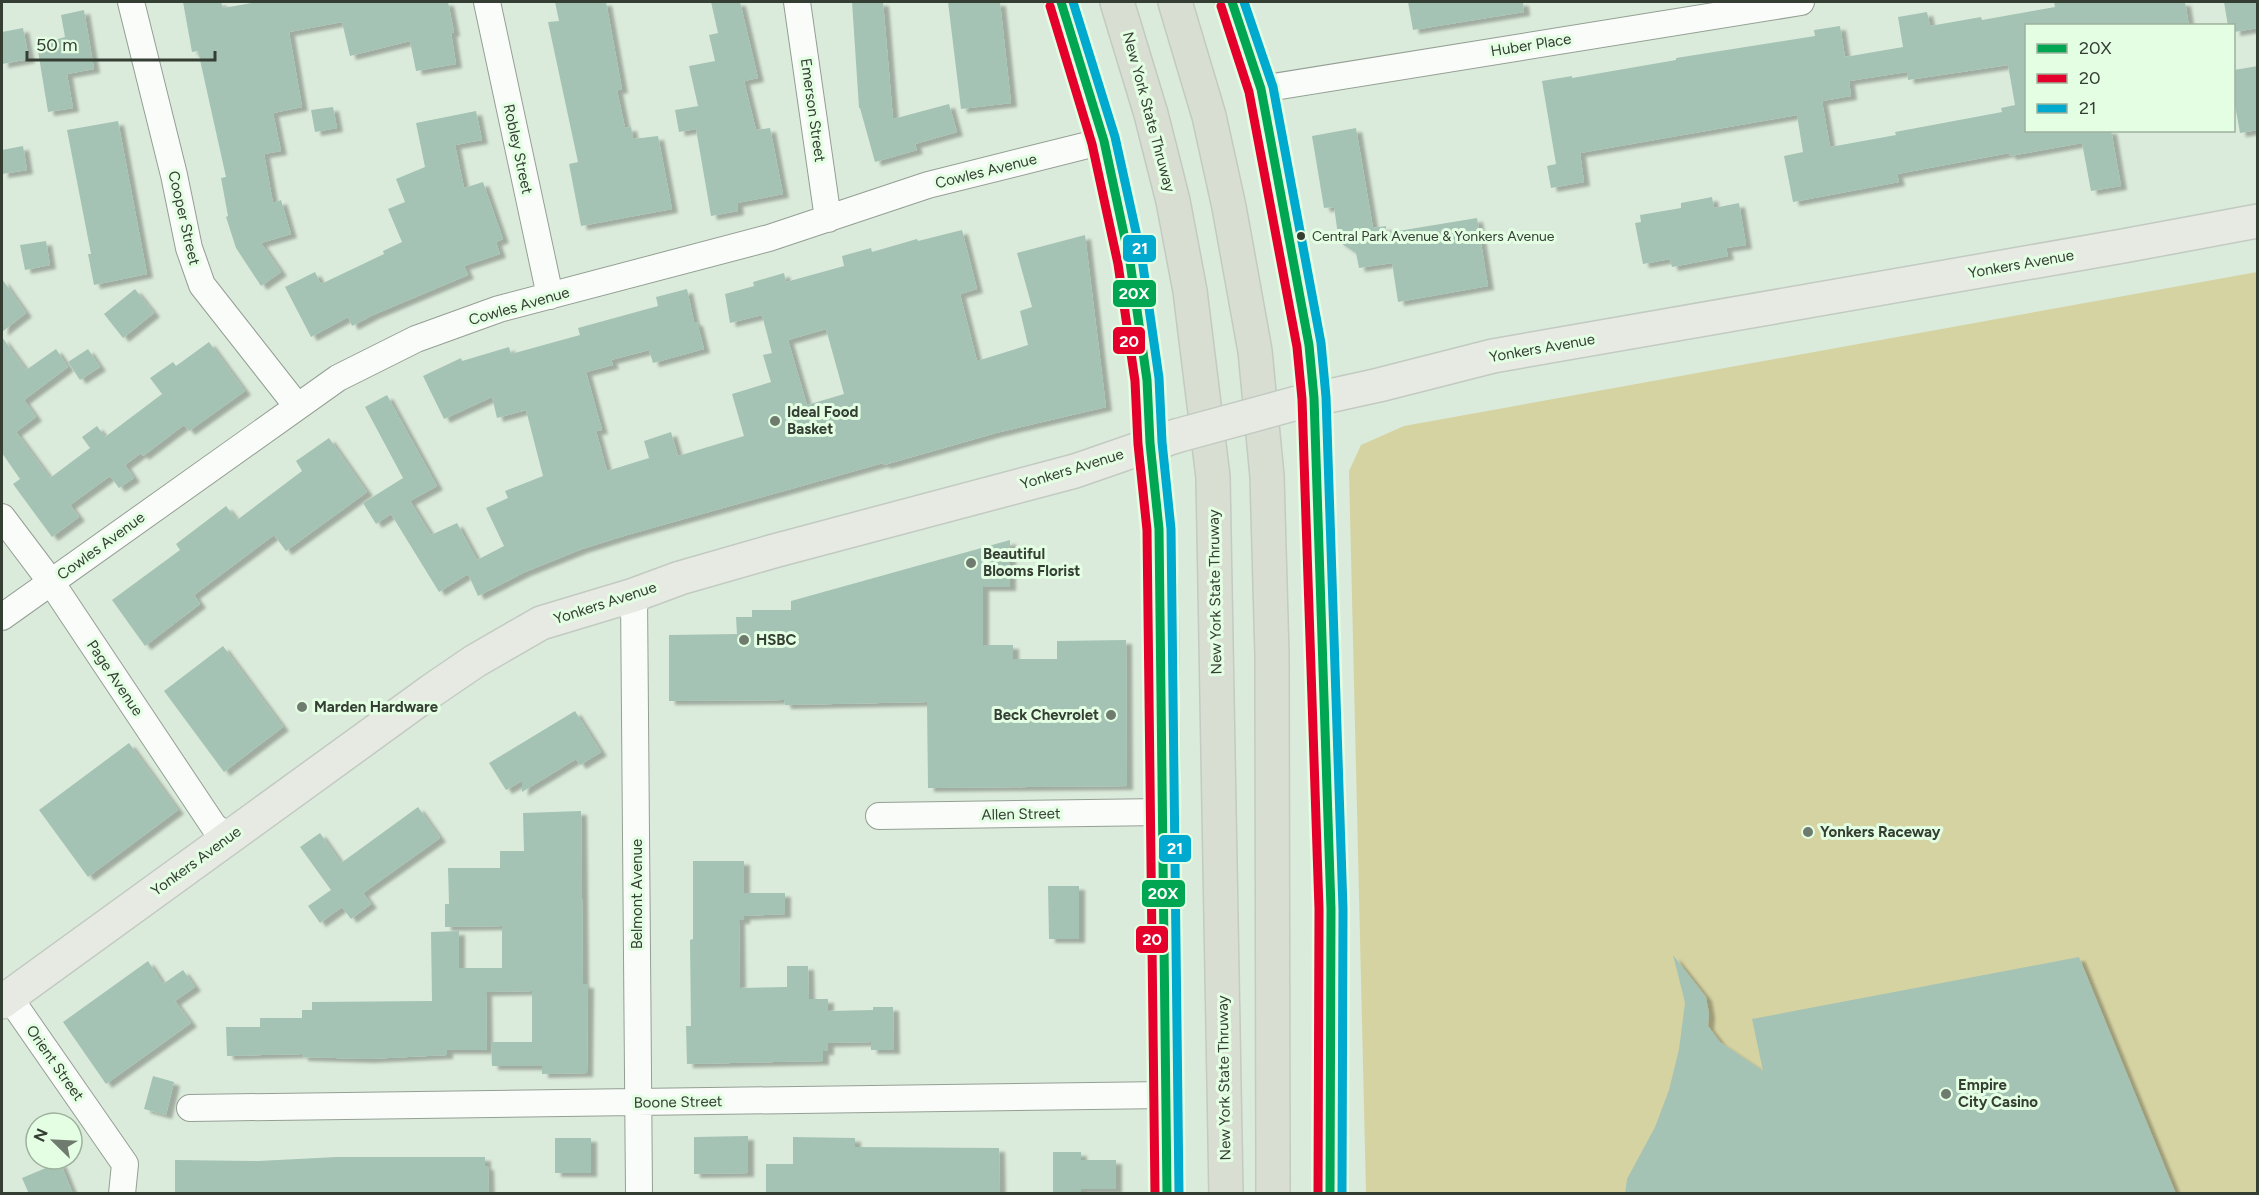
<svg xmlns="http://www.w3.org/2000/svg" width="2259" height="1195" viewBox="0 0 2259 1195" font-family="Figtree,sans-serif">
  <defs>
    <filter id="shadow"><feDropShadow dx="6" dy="4" stdDeviation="1.5" flood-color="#0004"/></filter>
  </defs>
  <rect width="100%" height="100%" fill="#dbebdb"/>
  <path fill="#d6d3a3" d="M2257 272V1193H1366L1349 471 1361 445 1404 426Z"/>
  <path fill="#a4c3b4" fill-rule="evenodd" filter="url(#shadow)" d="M183 2H221L223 8 258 2H448L454 32 451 33 456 64 416 71 410 41 350 56 342 22 289 32 302 107 273 113 281 151 264 154 273 203 281 200 291 234 261 243 281 272 261 286 236 248 226 217 228 216 221 178 226 177 198 51 192 52Z
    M555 2H606L622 89 617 90 625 128 631 127 633 139 658 136 672 209 581 226 569 164 578 162 548 22 559 21Z
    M711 2H740L758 78 744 81 756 130 770 128 783 194 737 203 738 211 711 216 696 129 679 132 675 110 698 106 689 66 715 61 709 35 718 33Z
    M852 2H883L893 119 949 104 957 132 915 144 917 150 875 162 860 108H859Z
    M948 2H1000L1011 103 961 109Z
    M1408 2H1523L1524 12 1413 30Z
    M2054 2H2185L2189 26H2026V130H2111L2121 186 2091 191 2082 143 2010 156 2009 153 1897 174 1899 182 1793 202 1784 156 1803 152 1797 115 1580 153 1584 182 1551 188 1547 166 1556 164 1542 81 1572 76V78L1676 60V58L1815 36 1814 30 1840 26 1845 57 1903 47 1898 17 1927 12 1930 26 1981 17 1982 20 2055 7ZM2008 65 2015 105 2001 108 2002 112 1895 132 1896 135 1830 147 1822 101 1851 96 1849 81 1907 72 1908 80Z
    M2224 2H2258V28L2234 32V26H2228Z
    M84 10 94 69 67 74 73 108 48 112 37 45 65 37 61 15Z
    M23 28 29 59 2 64V32Z
    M2258 66V130L2240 133 2234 100V70Z
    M333 107 337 128 315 132 311 110Z
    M476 111 482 140 455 145 464 188 483 182 503 239 496 242 500 254 464 266 468 275 373 315 352 326 348 317 311 337 285 287 315 272 321 284 384 254 383 251 402 242 388 209 405 202 396 179 425 167 416 123Z
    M118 121 147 274 94 285 88 254H91L67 130Z
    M1356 128 1373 228 1386 226V233L1477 218 1488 286 1398 302 1392 263 1359 268 1356 253 1339 242 1334 207 1324 208 1312 136Z
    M23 146 27 170 2 174V150Z
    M1712 197 1714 208 1739 203 1746 245 1726 248 1728 256 1672 267 1670 259 1643 264 1635 223 1641 222 1640 215 1681 208V203Z
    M962 230 977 289 960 294 977 361 1028 345 1020 311 1032 307 1017 253 1085 235 1106 407 996 433 884 465 883 463 627 535 582 549 525 572 478 596 468 574 439 592 391 514 376 524 363 503 403 478 365 407 387 395 437 486 410 501 431 535 457 523 477 560 504 546 486 508 508 498 505 491 543 476 526 410 497 418 492 397 444 419 423 376 461 358 462 361 509 347 511 354 580 335 578 328 658 306 656 297 687 289 694 322H697L704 349 653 363 649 350 611 360 613 365 586 372 602 430 596 431 607 471 649 458 644 441 671 432 678 456 744 436 732 394 771 382 763 355 772 353 762 315 730 323 725 294 754 286 753 282 784 273 786 282 844 266 842 256 871 248 872 252 917 239 918 241ZM826 329 844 394 807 405 788 340Z
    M46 241 50 265 25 270 20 245Z
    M2 279 26 313 2 332Z
    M135 289 154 313 123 338 104 314Z
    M2 337 26 370 56 349 68 367 24 400 36 417 16 432 50 478 90 448 82 437 97 426 105 437 162 394 150 378 173 362 176 366 209 342 245 391 189 431 184 425 143 456 141 453 125 465 134 478 119 488 110 476 70 505 79 517 52 537 13 484 20 479 2 453Z
    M88 349 100 367 80 380 68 362Z
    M329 438 367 492 286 551 274 535 194 595 200 604 145 646 112 600 180 550 176 544 226 506 237 520 302 471 296 461Z
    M1010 540V587H983V645H1013V659H1057V641L1126 640 1127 786 928 788 927 702 785 705 784 700 669 701V635L737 634 736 617H752V610H791V601Z
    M223 646 283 727 224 772 164 691Z
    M575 711 601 752 580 765 576 759 522 792V781L506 790 489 763Z
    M129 743 178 810 88 877 39 810Z
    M418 807 440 838 363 893 371 904 351 919 342 907 320 923 308 906 331 890 300 847 320 833 341 863Z
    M581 811 583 984H588L587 1073 542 1074V1066H492L491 1042H532V991L486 992 487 1050H447V1055L368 1059 302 1057V1054L227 1056 226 1027H260V1018H302V1010H312V1002L432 1001 431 932 459 931V968H502V926L445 927V904H449L448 868H500V851H524L523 813Z
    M693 861H744V893H785V914L744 916V920H739L740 988 787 987V966H808L809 999H828V1011L873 1010V1007H893L894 1050H871V1042L828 1043V1051H823V1061L687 1064 686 1026H691L690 940 693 939Z
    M1048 886H1079V939H1049Z
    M1673 955 1706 997 1709 1014 1708 1026 1720 1042 1763 1071 1752 1019 2079 957 2176 1194H1625L1627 1179 1655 1127 1669 1090 1679 1049 1685 1003Z
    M148 961 163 984 183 970 195 987 175 1001 191 1023 106 1084 63 1022Z
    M153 1076 174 1082 166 1115 144 1109Z
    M748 1136V1173L694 1174V1137Z
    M793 1137 855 1138V1147L999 1148 1000 1194H766V1164H793Z
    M555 1138H591V1173H555Z
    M1053 1152H1081V1160H1116V1189H1081V1194H1053Z
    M337 1157H485V1166H488L489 1194H175V1160L258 1161Z
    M60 1162 73 1194H29L22 1178Z"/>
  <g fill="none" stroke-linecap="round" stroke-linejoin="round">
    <g stroke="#949f94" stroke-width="28">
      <path id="minor" d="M131 2 174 175 189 248 202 285 297 406
        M487 2 550 296
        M797 2 828 219
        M1261 89 1801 2
        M2 517 51 582 213 825 227 838
        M634 595 639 1194
        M2 617 338 378 416 339 499 309 769 238 928 185 1104 141
        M879 816 1162 812
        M9 997 125 1164 122 1194
        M190 1108 1166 1095"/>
    </g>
    <g stroke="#949f94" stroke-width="36">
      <path id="secondary" d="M1061 2 1104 141 1130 262 1147 380 1150 443 1159 529 1161 612 1167 1194
        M1232 2 1261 89 1309 345 1314 398 1331 909 1330 1194"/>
    </g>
    <g stroke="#c2cac2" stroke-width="36">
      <path id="primary" d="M1297 403 1379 385 1493 356 2123 246 2258 221
        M2 1002 431 691 475 661 541 623 634 595 680 578 774 551 1075 471 1176 436"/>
    </g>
    <g stroke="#c2cac2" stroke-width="36">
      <path id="motorway" d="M1117 2 1151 114 1173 201 1190 291 1213 477 1226 1194
        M1175 2 1209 116 1229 207 1255 351 1267 476 1272 655 1273 1194"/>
    </g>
    <use href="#minor" stroke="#fafcfa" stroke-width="26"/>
    <use href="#secondary" stroke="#eff3ee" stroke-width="33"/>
    <use href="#primary" stroke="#e6eae2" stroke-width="33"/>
    <use href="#motorway" stroke="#d9ded2" stroke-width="33"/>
    <g stroke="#c2cac2" stroke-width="36" stroke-linecap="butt">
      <path id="primary-bridge" d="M1176 436 1297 403"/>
    </g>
    <use href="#primary-bridge" stroke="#e6eae2" stroke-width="33"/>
    <g stroke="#e3fee2" stroke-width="14">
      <path id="bus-1" d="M1061 2 1104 141 1130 262 1147 380 1150 443 1159 529 1167 1194
        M1232 2 1261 89 1309 345 1314 398 1331 909 1330 1194"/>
    </g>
    <g stroke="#e3fee2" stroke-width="14">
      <path id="bus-2" d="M1050 6 1092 144 1118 264 1135 381 1138 444 1147 530 1155 1194
        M1221 6 1249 92 1297 347 1302 399 1319 909 1318 1194"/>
    </g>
    <g stroke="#e3fee2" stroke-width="14">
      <path id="bus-3" d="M1073 2 1115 137 1142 259 1159 378 1162 442 1171 529 1179 1194
        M1244 2 1273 87 1321 343 1326 397 1343 909 1342 1194"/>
    </g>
    <use href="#bus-1" stroke="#00a651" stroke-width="9"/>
    <use href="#bus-2" stroke="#e4002b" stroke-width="9"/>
    <use href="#bus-3" stroke="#00a9ce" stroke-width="9"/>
  </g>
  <circle fill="#343e33" stroke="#e3fee2" stroke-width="2" cx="1301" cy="236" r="5"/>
  <g fill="#6e7b6e" stroke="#e3fee2" stroke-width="2">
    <circle cx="775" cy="421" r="6"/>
    <circle cx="971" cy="563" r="6"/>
    <circle cx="744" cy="640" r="6"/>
    <circle cx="302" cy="707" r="6"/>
    <circle cx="1111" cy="715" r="6"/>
    <circle cx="1808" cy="832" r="6"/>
    <circle cx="1946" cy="1094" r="6"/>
  </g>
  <g text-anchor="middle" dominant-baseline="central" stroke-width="6" stroke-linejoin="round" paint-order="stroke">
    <g font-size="14" fill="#343e33" stroke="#e3fee2" text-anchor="start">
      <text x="1312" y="236">Central Park Avenue &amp; Yonkers Avenue</text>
    </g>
    <g font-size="15" fill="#343e33" stroke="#e3fee2">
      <text transform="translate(1531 45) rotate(-9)">Huber Place</text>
      <text transform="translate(813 110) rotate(82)">Emerson Street</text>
      <text transform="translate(1149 112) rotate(75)">New York State Thruway</text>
      <text transform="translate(518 149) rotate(78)">Robley Street</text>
      <text transform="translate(986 171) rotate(-14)">Cowles Avenue</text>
      <text transform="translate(184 218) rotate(77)">Cooper Street</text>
      <text transform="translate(2021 264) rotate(-10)">Yonkers Avenue</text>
      <text transform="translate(519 306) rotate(-16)">Cowles Avenue</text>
      <text transform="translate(1542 348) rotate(-10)">Yonkers Avenue</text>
      <text transform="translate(1072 469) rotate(-17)">Yonkers Avenue</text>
      <text transform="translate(101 546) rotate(-36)">Cowles Avenue</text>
      <text transform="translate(1215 592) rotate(-91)">New York State Thruway</text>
      <text transform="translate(605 603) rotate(-18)">Yonkers Avenue</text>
      <text transform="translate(115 678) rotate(56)">Page Avenue</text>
      <text transform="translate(1021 814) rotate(-1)">Allen Street</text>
      <text transform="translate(196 861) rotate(-36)">Yonkers Avenue</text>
      <text transform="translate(637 894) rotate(-90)">Belmont Avenue</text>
      <text transform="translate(55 1063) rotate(55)">Orient Street</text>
      <text transform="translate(1224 1078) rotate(-91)">New York State Thruway</text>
      <text transform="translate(678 1102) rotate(-1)">Boone Street</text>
    </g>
    <g font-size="15" font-weight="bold" fill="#343e33" stroke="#e3fee2" text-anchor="start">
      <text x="787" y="412">Ideal Food<tspan x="787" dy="17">Basket</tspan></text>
      <text x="983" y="554">Beautiful<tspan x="983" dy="17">Blooms Florist</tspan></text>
      <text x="756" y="640">HSBC</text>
      <text x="314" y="707">Marden Hardware</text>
      <text x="1099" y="715" text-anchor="end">Beck Chevrolet</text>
      <text x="1820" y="832">Yonkers Raceway</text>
      <text x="1958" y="1085">Empire<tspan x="1958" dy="17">City Casino</tspan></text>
    </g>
  </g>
  <g stroke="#e3fee2" stroke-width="2">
    <rect x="1122" y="234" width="35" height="29" rx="6" fill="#00a9ce"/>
    <rect x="1112" y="279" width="45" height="29" rx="6" fill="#00a651"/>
    <rect x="1112" y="326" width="34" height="29" rx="6" fill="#e4002b"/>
    <rect x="1158" y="834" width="34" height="29" rx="6" fill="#00a9ce"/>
    <rect x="1141" y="879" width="45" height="29" rx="6" fill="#00a651"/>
    <rect x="1135" y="925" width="34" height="29" rx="6" fill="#e4002b"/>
  </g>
  <g font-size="16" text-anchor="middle" font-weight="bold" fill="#fff">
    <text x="1140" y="254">21</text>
    <text x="1134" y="299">20X</text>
    <text x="1129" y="347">20</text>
    <text x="1175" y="854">21</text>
    <text x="1163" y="899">20X</text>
    <text x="1152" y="945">20</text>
  </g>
  <rect width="2259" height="1195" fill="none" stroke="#343e33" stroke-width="6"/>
  <rect x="2025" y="24" width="210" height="108" fill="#e3fee2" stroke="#9db19c" stroke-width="1.5"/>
  <rect x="2037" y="44" width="30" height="9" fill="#00a651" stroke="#9db19c" stroke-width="1.5"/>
  <text x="2079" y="54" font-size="18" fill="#343e33">20X</text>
  <rect x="2037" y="74" width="30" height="9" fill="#e4002b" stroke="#9db19c" stroke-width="1.5"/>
  <text x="2079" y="84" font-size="18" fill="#343e33">20</text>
  <rect x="2037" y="104" width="30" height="9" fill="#00a9ce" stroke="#9db19c" stroke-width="1.5"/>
  <text x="2079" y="114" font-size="18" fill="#343e33">21</text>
  <g transform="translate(54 1141) rotate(294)"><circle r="28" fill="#e3fee2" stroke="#9db19c" stroke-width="1.5"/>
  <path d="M0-4.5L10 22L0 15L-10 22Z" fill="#6e7b6e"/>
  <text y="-9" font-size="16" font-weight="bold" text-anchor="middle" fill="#343e33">N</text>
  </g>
  <path d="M27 51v9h188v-9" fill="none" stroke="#343e33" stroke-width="3"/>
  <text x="36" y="51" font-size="18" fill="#343e33" stroke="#e3fee2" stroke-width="4.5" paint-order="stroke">50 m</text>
</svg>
